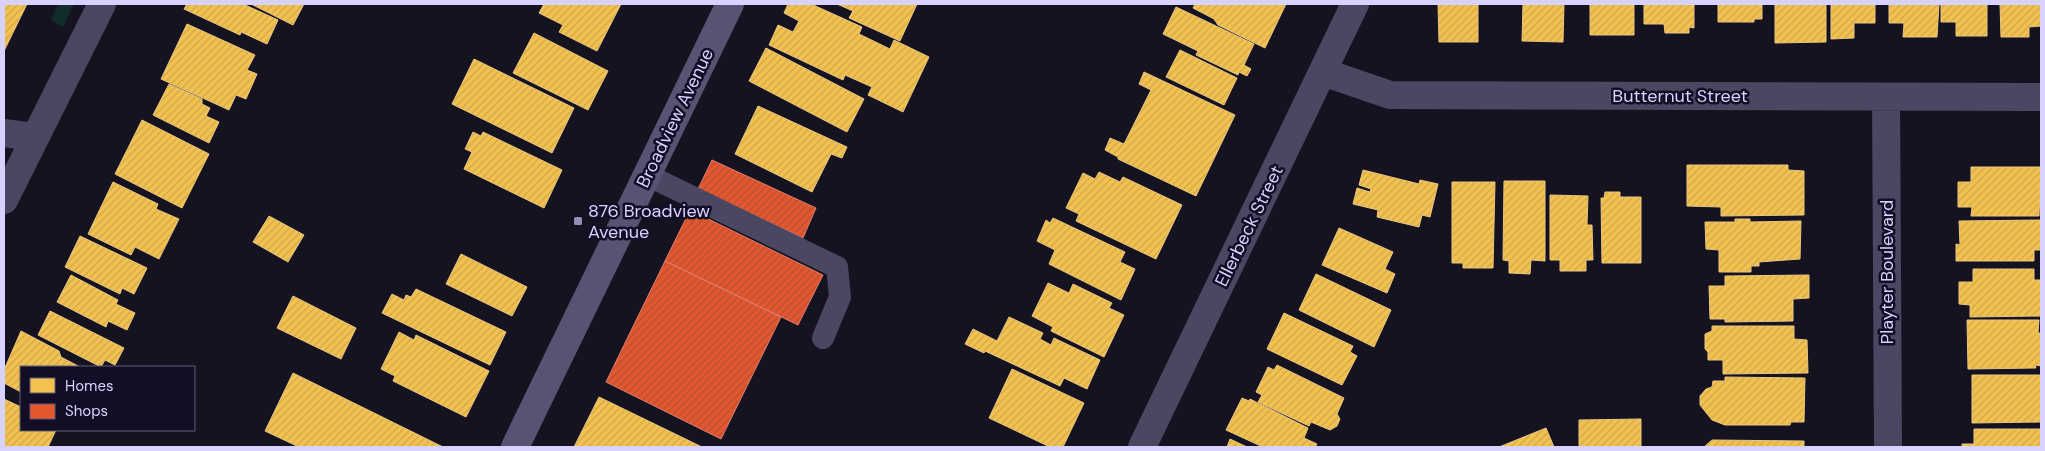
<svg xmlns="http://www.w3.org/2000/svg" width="2045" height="451" viewBox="0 0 2045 451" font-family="'DM Sans',sans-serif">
  <defs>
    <pattern id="homes-hatch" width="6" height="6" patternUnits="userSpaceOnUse" patternTransform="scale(1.25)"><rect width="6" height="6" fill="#f2c14e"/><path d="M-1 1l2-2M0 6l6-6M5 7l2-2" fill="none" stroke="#cea74e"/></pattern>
    <pattern id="shops-hatch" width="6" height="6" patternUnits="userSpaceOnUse" patternTransform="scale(1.25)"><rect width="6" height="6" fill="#e4572e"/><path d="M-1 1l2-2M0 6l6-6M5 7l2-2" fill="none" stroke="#b35037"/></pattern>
  </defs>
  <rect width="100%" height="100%" fill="#161320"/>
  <path fill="#122b2c" d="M58 4H74L63 27 51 20Z"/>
  <path fill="url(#homes-hatch)" stroke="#eac683" d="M4 4H27L4 51Z
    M187 4H243L278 20 267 44 241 32 240 35 184 9Z
    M251 4H304L293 25Z
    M544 4H621L597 51 559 32 563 25 539 13Z
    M788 4H811L862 27 859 34 890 49 894 40 929 57 903 112 868 95 872 87 845 75 843 80 769 45 778 25 793 32 799 21 784 13Z
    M837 4H917L900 41 849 18 853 11Z
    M1195 4H1286L1265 48 1218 25 1214 19 1193 8Z
    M1438 4H1478V42H1439Z
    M1523 4H1564L1563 42 1522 41Z
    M1590 4H1634V35H1590Z
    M1644 4H1694V28L1689 27V33H1665L1664 24H1644Z
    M1718 4H1762V19H1754V22H1718Z
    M1775 4H1826V42L1775 43Z
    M1831 4H1875V23H1854V38L1831 39Z
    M1889 4H1939L1937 37H1903L1904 23H1889Z
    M1941 4H1987V36H1956V22H1941Z
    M2000 4H2041V26L2029 27V37H2001Z
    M1176 7 1254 44 1244 65 1251 69 1247 76 1239 72 1238 75 1196 55 1198 51 1163 34Z
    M187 24 255 55 247 70 257 74 246 99 236 95 229 110 161 79Z
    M534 33 608 71 588 110 513 73Z
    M766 48 864 99 847 132 749 81Z
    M1180 50 1237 78 1224 105 1166 77Z
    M474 59 574 108 552 153 452 104Z
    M1144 72 1235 115 1196 196 1118 159V157L1105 150 1110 138 1124 144 1151 90 1139 84Z
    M169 84 202 99V104L210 108 206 116 219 122 209 143 153 115Z
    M758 106 847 147 842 158 831 154 812 192 735 154Z
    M142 120 209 154 182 208 115 174Z
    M473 132 481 136 483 132 562 170 544 208 464 169 472 152 465 149Z
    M1687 165H1788V170L1804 171V215L1721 216V207L1687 206Z
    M1971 167H2041L2039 216H1971L1972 207H1958V182H1971Z
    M1363 170 1419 184 1420 180 1438 184 1430 217 1422 215 1419 227 1377 217 1378 210 1353 204 1357 188 1370 192 1371 189 1359 185Z
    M1099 172 1120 182 1123 177 1182 205 1156 259 1076 221 1079 214 1066 208 1083 173 1095 179Z
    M1504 181H1545V261L1531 260 1530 274 1509 273V261L1503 260Z
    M113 182 158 204 156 209 179 219 159 259 135 247 131 255 88 234Z
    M1452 182H1495L1493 268H1463V263H1452Z
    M1605 192H1620V197H1641V263H1602L1601 198H1604Z
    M1550 195 1588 196 1587 225H1592L1593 260H1586V271H1560V260H1550Z
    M269 216 304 235 288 262 253 242Z
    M1053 218 1125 252 1120 262 1135 269 1121 300 1049 264 1055 250 1037 241 1046 220 1050 223Z
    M1735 219H1750V222L1801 221 1800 259 1759 262V266H1751V272H1719V250L1706 249 1705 222H1735Z
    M2041 220V250H2034V261H1956V244L1960 245 1959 221Z
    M1339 228 1393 252 1385 269 1395 274 1387 293 1322 265Z
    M80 236 147 268 134 294 122 288 120 294 65 267Z
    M461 254 527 287 512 316 446 284Z
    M1973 269H2034V280H2041V316L1970 317V305L1959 304V282H1973Z
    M1316 274 1391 310 1374 347 1299 310Z
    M71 275 118 300 116 304 135 313 127 330 108 321 106 327 57 302Z
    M1809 275V298L1793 299V321L1725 322V319H1710L1709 286H1725V276Z
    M1048 283 1069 293 1073 284 1112 303 1109 308 1124 315 1104 357 1051 331 1053 327 1032 316Z
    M416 289 506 332 490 365 382 313 392 294 404 300 406 295 411 297Z
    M293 296 356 328 341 359 277 328Z
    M50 311 124 348 115 365 105 360 101 367 38 335Z
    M1284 313 1353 346 1350 352 1357 356 1342 385 1267 349Z
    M1009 317 1043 333 1040 339 1051 345 1054 338 1100 360 1087 389 1064 378 1060 386 985 351 984 353 965 344 973 329 997 341Z
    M1967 320H2039L2038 333H2041V366L2035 365 2036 368 1968 369Z
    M1712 326H1794V339L1807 340 1808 373 1723 374V360H1708V352L1705 349V334L1712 331Z
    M21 331 59 351 61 357 80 367H21V392L4 383V370Z
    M399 332 414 340 416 335 489 371 466 417 393 381 395 376 381 369Z
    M1277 365 1344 398 1337 414 1340 419 1337 426 1330 430 1311 422 1309 426 1258 402 1262 395 1256 392 1268 367 1274 370Z
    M1012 369 1084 403 1063 447H1050L989 418Z
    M293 373 443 447H299L265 431Z
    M1972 375H2041V422L1972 423Z
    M1725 377 1805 378 1804 422H1791L1790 425H1725L1712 420 1700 405V396L1706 389 1712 387 1713 381H1725Z
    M599 397 702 447H574Z
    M1242 398 1249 401 1250 399 1308 428 1304 438 1317 444 1315 447H1263L1226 430Z
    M4 399 21 407V430H56L48 447H4Z
    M1641 419V447H1579V420Z
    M1546 428 1554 447H1559H1499Z
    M1974 429H2041V447H1962V444H1974Z
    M1230 439 1247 447H1227Z
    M1712 440 1804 441V447H1704Z"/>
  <path fill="url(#shops-hatch)" stroke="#e07c6d" d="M712 160 816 208 803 238 698 189Z
    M690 210 823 275 798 325 665 261Z
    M665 261 781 317 721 439 606 382Z"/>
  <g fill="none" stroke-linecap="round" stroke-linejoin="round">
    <path stroke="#494761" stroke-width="22" d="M647 175 837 267 840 297 823 338"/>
    <path stroke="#494761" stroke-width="28" d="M1323 72 1390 95 2041 97
      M1886 97 1888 447
      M4 133 34 137
      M4 200 102 4
      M1142 447 1355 4"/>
    <path stroke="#575473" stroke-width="28" d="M515 447 730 4"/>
  </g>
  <rect fill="#938fb1" stroke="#120e25" stroke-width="2" x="573" y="216" width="10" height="10" rx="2.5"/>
  <g text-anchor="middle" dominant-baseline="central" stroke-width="5" stroke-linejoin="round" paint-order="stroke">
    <g font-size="18" fill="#d7d2ff" stroke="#120e25">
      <text x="1680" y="96">Butternut Street</text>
      <text transform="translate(675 118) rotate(-64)">Broadview Avenue</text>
      <text transform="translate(1249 226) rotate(-64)">Ellerbeck Street</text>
      <text transform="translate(1887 272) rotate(-90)">Playter Boulevard</text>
    </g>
    <g font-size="18" fill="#d7d2ff" stroke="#120e25" text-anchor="start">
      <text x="588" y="211">876 Broadview<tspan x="588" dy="21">Avenue</tspan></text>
    </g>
  </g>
  <rect width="2045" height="451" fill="none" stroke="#d7d2ff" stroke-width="10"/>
  <rect x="20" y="366" width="175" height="65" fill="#120e25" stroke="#615c7c"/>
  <rect x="30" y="378" width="25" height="15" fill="#f2c14e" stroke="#615c7c"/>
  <text x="65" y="391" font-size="15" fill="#d7d2ff">Homes</text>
  <rect x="30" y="404" width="25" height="15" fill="#e4572e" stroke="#615c7c"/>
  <text x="65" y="416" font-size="15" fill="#d7d2ff">Shops</text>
</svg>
